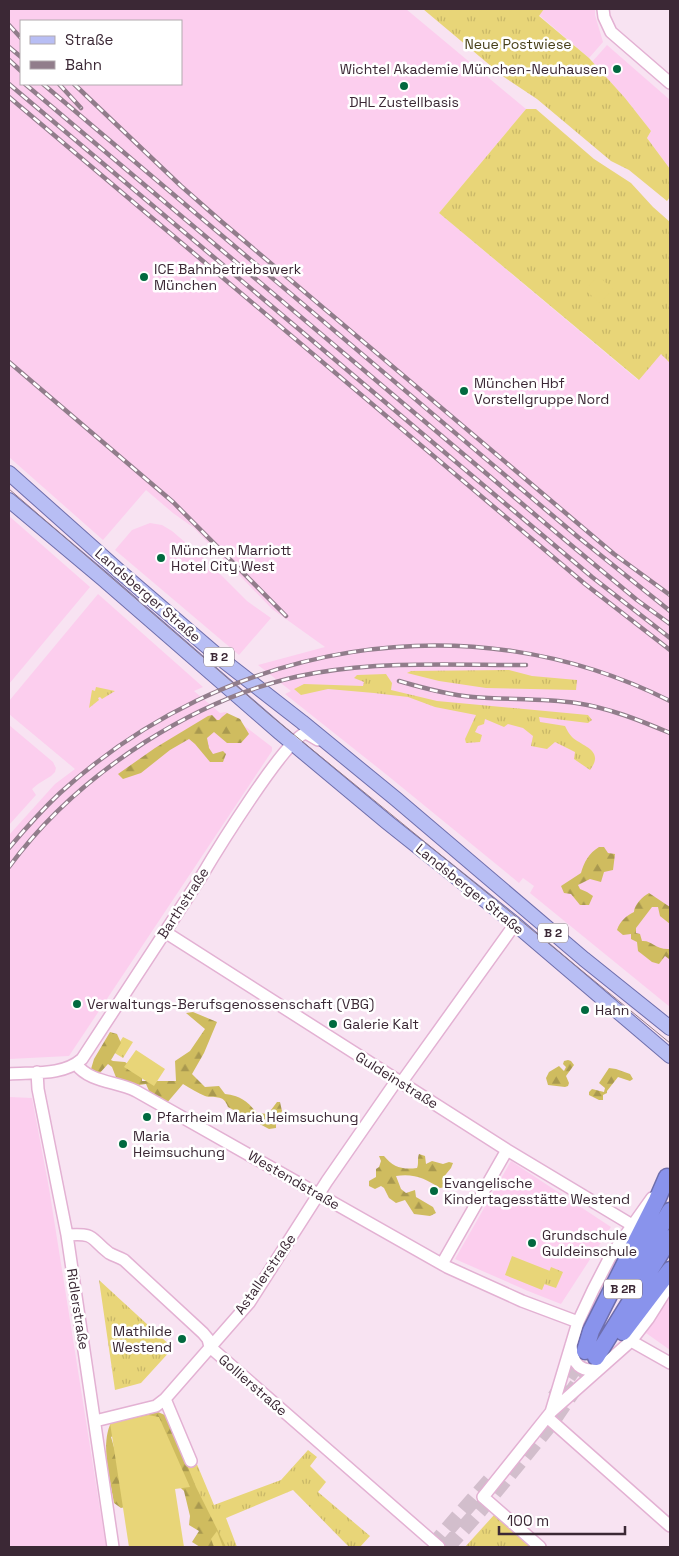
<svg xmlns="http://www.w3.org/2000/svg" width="679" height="1556" viewBox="0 0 679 1556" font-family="'Space Grotesk',sans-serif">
  <defs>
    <pattern id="grass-tufts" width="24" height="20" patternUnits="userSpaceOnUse" patternTransform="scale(1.25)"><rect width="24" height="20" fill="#e8d578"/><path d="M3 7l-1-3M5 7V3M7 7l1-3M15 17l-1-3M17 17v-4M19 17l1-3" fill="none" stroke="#c8b768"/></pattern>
    <pattern id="forest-firs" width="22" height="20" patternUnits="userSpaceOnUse" patternTransform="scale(1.25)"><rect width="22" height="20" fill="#cfbc5f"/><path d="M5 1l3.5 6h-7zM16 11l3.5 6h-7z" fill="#a9994f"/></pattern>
  </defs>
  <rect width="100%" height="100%" fill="#f8e3f2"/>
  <path fill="#fcceee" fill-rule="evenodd" d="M9 9H406L526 109 439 213 638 380 661 353 670 363V1007L530 893 534 886 523 878 519 883 513 878 387 775 285 694 291 691 258 665 325 647 272 609 194 528 173 513 146 490 103 540 9 457ZM21 21H181V84H21Z
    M544 9H595V15L603 42 589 58 539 15Z
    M607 45 670 100V169L647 138 651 131 625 98 592 62Z
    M9 516 90 587 9 684Z
    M150 523 162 525 172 531 208 562 247 601 271 618 239 655 115 550 132 530Z
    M98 594 203 687 194 691 220 713 226 712 272 747V751L69 1056 9 1059V835L55 784 75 769 9 714V701Z
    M9 725 53 762 56 768 55 772 51 776 38 784 32 789 36 795 9 825Z
    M9 1097 32 1098 49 1188 106 1547H9Z
    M511 1161 611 1227 561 1304 528 1291 455 1259Z
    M670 1296V1350L646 1333Z"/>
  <path fill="url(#grass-tufts)" d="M423 9H544L539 16 589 58 625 98 651 131 647 138 670 169V197L667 201 629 170 611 161 537 99 504 77Z
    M526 109H536L594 159 631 183 653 207 670 222V363L661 354 639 380 439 213Z
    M509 670 532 676 577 680 576 690 486 688 439 681 407 673 411 671Z
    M386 674 392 683 391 690 437 701 588 715 592 720 588 723 539 717 540 722 565 726C567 730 569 734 572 737 583 747 605 750 590 770L574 759 575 752 555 742 547 749 531 746 533 736 523 728 508 724 504 727 485 719 484 724 478 726 475 732 482 735 480 742 466 743 465 739 476 715 435 707 408 697 374 693 328 689 301 695 294 689 304 684 363 686 364 682 354 678 357 675Z
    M96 687 115 691 102 699 100 697 98 698 99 700 89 708 92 690 95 691Z
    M123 1037 133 1042 123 1058 113 1052Z
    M551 1267 563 1272 556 1288 544 1284Z
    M99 1280 173 1348 141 1383 115 1390Z
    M308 1450 317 1457 310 1466 326 1482 318 1492 370 1536 360 1547H349L293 1490 226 1518 237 1547H213L180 1467 196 1462 214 1505 281 1480Z
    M494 1515 530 1547H465Z"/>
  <path fill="url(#forest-firs)" d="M227 713 240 719 249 734 241 743H227L214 732 207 738 209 748 213 754 223 751 226 754 223 762H210L195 744 189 739 170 750 141 773 123 779 118 774 155 748 208 716 212 715 217 720H219L222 717Z
    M599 847H604L608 853 615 854 613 870 604 872 601 882 590 879 578 885 580 889 587 892 593 896 589 905H580L571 894 564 893 561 886 581 873C584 862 589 853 599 847Z
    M649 893 670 907V924L660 916 658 907H652L636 928V933L640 934 642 941C652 940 655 950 670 949V958L669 959 665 956 659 964 652 962 638 951 637 942 631 939V934L623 935 617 930C620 921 626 916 634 912 634 905 643 896 649 893Z
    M193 1012 217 1022 204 1053 192 1074 205 1087 219 1086 225 1094C241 1096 247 1101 257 1113L268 1114 277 1102H280L282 1111 276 1123V1128L269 1129 228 1107C223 1093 214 1099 205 1096 198 1093 190 1088 183 1084L166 1104 150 1093 146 1084 139 1085 117 1080 112 1067 108 1064 98 1075 91 1069 94 1059 110 1032 117 1034 121 1043 111 1060 113 1061 125 1062 142 1074V1081H176L175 1061 190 1051 205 1029 186 1013Z
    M568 1060 571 1061 574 1065 566 1076 569 1083 568 1086 565 1087 548 1085 546 1078 549 1072 559 1066 564 1071 566 1067 563 1064 564 1061Z
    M609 1068 616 1069 630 1074 633 1079 630 1081 618 1077 607 1091V1093L603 1095V1100H599L589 1095V1092L592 1089 604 1092 605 1088 599 1083Z
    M419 1154 425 1156 426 1164 432 1161 443 1164 449 1162 453 1163 451 1168 442 1179 447 1187 440 1188C426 1179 414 1173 396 1176L401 1189 406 1193 415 1190 416 1197 433 1207 436 1213 430 1216 414 1214 405 1200 396 1203 389 1198 384 1188 381 1186 375 1189 369 1186V1181L376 1177V1169L379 1167 381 1161 379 1156H384C393 1167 402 1170 417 1168 419 1163 417 1159 419 1154Z
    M158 1412 167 1416 196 1487 226 1547H200L192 1542 199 1531 189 1525 190 1516 184 1491 121 1432 111 1437 126 1488 125 1507 121 1508 114 1503C110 1478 99 1441 113 1419Z"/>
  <path fill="#e8d578" d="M598 276 613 289 600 303 585 290Z
    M136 1050 165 1069 154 1086 124 1067Z
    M512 1256 550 1271 542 1290 505 1275Z
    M148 1415 159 1417 190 1487 175 1489 184 1547H129L110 1423Z
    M217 1531 223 1547H214L211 1539Z"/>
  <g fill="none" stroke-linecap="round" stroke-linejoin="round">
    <path stroke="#d2becc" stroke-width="16" stroke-dasharray="16 8" stroke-linecap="butt" d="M555 1397 585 1351
      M432 1547 494 1476
      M447 1547 479 1511 551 1423 596 1357"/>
    <g stroke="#e3b1d3" stroke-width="14">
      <path id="minor" d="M603 9 604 17 611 32 670 83
        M165 932 507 1150 632 1225
        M76 1064C90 1083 117 1081 136 1091L447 1267 522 1301 578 1322
        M37 1072 38 1089 67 1235 113 1547
        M9 1074C32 1072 63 1076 82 1059L201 877C214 855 287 736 306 733L318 740
        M401 1083 515 924
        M67 1235C97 1233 89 1238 109 1253 114 1256 119 1257 124 1260L203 1333 208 1339 210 1347 439 1547
        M442 1264 507 1150
        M631 1341 670 1363
        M571 1345C572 1364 581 1373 599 1369
        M165 1399 191 1461
        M551 1412 578 1322 593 1290 610 1257 652 1198
        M547 1417 670 1526
        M95 1421 156 1406 165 1399 249 1303 327 1181 397 1080
        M540 1547 483 1497 551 1412 631 1341 648 1319 670 1284"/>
    </g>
    <g stroke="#6e6eac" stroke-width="16">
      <path id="major" d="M9 473 119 571 225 662 302 722 396 799 584 959 670 1028
        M9 500 103 579 279 732 387 822 515 924 670 1056"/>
    </g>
    <g stroke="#6e6eac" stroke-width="19">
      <path id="highway" d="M627 1283 670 1211
        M623 1332 670 1270
        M585 1351 591 1331 657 1200 667 1177
        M596 1357 670 1238"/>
    </g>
    <use href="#minor" stroke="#fff" stroke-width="11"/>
    <use href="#major" stroke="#b8bef4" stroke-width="14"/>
    <use href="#highway" stroke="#8993ec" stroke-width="16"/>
    <path stroke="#917d8b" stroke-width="1" d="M9 489 270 715 670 1043"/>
    <g stroke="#917d8b" stroke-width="4.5">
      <path id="rail" d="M9 25 21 38
        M9 47 21 57
        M9 60 21 71
        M9 84 592 577 670 638
        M25 84 571 545 637 600 670 624
        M43 84 578 537 670 611
        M59 84 81 108
        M74 84 181 186 222 222 614 554 670 595
        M9 97 585 584 670 650
        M9 362 173 502 286 616
        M399 681C423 688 448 695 473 697 507 700 542 698 576 703 609 708 639 720 670 733
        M9 848C25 829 42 810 60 793 226 642 468 599 670 701
        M9 867C78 773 200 693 315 673 384 661 455 665 526 665"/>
    </g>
    <use href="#rail" stroke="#fff" stroke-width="2.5" stroke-dasharray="8" stroke-linecap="butt"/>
  </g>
  <g fill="#01693f" stroke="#fff" stroke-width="2">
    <circle cx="617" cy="69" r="5"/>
    <circle cx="404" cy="86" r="5"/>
    <circle cx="144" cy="277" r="5"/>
    <circle cx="464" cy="391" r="5"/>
    <circle cx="161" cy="558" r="5"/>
    <circle cx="77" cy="1004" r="5"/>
    <circle cx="585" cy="1010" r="5"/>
    <circle cx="333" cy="1024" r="5"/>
    <circle cx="147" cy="1117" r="5"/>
    <circle cx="123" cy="1144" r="5"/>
    <circle cx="434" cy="1191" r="5"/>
    <circle cx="532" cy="1243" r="5"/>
    <circle cx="182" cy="1339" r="5"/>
  </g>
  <g text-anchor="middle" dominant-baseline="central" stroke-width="5" stroke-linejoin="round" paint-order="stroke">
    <g fill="#fff" stroke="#766872" stroke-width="1">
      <rect x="204" y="647.5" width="30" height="19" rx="4"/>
      <rect x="538" y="923.5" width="30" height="19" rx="4"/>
      <rect x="604" y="1279.5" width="38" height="19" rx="4"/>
    </g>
    <g font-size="12" font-weight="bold" fill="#3b2835">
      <text x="219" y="657">B 2</text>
      <text x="553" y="933">B 2</text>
      <text x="623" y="1289">B 2R</text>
    </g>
    <g font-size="14" fill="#473e17" stroke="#fff">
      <text x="518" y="44">Neue Postwiese</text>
    </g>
    <g font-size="14" fill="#3b2835" stroke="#fff" text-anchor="start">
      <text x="607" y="69" text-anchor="end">Wichtel Akademie München-Neuhausen</text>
      <text x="404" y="102" text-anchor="middle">DHL Zustellbasis</text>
      <text x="154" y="269">ICE Bahnbetriebswerk<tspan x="154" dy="16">München</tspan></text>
      <text x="474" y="383">München Hbf<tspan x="474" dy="16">Vorstellgruppe Nord</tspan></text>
      <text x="171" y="550">München Marriott<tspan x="171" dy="16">Hotel City West</tspan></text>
      <text x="87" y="1004">Verwaltungs-Berufsgenossenschaft (VBG)</text>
      <text x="595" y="1010">Hahn</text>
      <text x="343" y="1024">Galerie Kalt</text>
      <text x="157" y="1117">Pfarrheim Maria Heimsuchung</text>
      <text x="133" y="1136">Maria<tspan x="133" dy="16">Heimsuchung</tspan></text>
      <text x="444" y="1183">Evangelische<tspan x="444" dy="16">Kindertagesstätte Westend</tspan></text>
      <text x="542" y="1235">Grundschule<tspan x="542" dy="16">Guldeinschule</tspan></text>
      <text x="172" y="1331" text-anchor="end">Mathilde<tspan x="172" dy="16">Westend</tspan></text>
    </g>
    <g font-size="14" fill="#3b2835" stroke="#fff">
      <text transform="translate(148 595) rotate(41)">Landsberger Straße</text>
      <text transform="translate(470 889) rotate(39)">Landsberger Straße</text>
      <text transform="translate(183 903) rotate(-57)">Barthstraße</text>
      <text transform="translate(397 1080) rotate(32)">Guldeinstraße</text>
      <text transform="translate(294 1180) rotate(30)">Westendstraße</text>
      <text transform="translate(265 1274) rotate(-55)">Astallerstraße</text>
      <text transform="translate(78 1309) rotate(81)">Ridlerstraße</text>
      <text transform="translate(253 1385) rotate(41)">Gollierstraße</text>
    </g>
  </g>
  <rect width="679" height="1556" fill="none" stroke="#3b2835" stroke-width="20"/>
  <rect x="20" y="20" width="162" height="65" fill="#ffffff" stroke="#b1a9ae"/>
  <rect x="30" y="36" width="25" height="8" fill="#b8bef4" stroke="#b1a9ae"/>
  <text x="65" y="45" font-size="15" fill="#3b2835">Straße</text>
  <rect x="30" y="61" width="25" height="8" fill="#917d8b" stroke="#b1a9ae"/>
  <text x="65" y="70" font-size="15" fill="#3b2835">Bahn</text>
  <path d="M499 1526v8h126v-8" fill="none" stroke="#3b2835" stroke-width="2.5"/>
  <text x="507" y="1526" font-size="15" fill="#3b2835" stroke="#ffffff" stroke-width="4" paint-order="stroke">100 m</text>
</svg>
